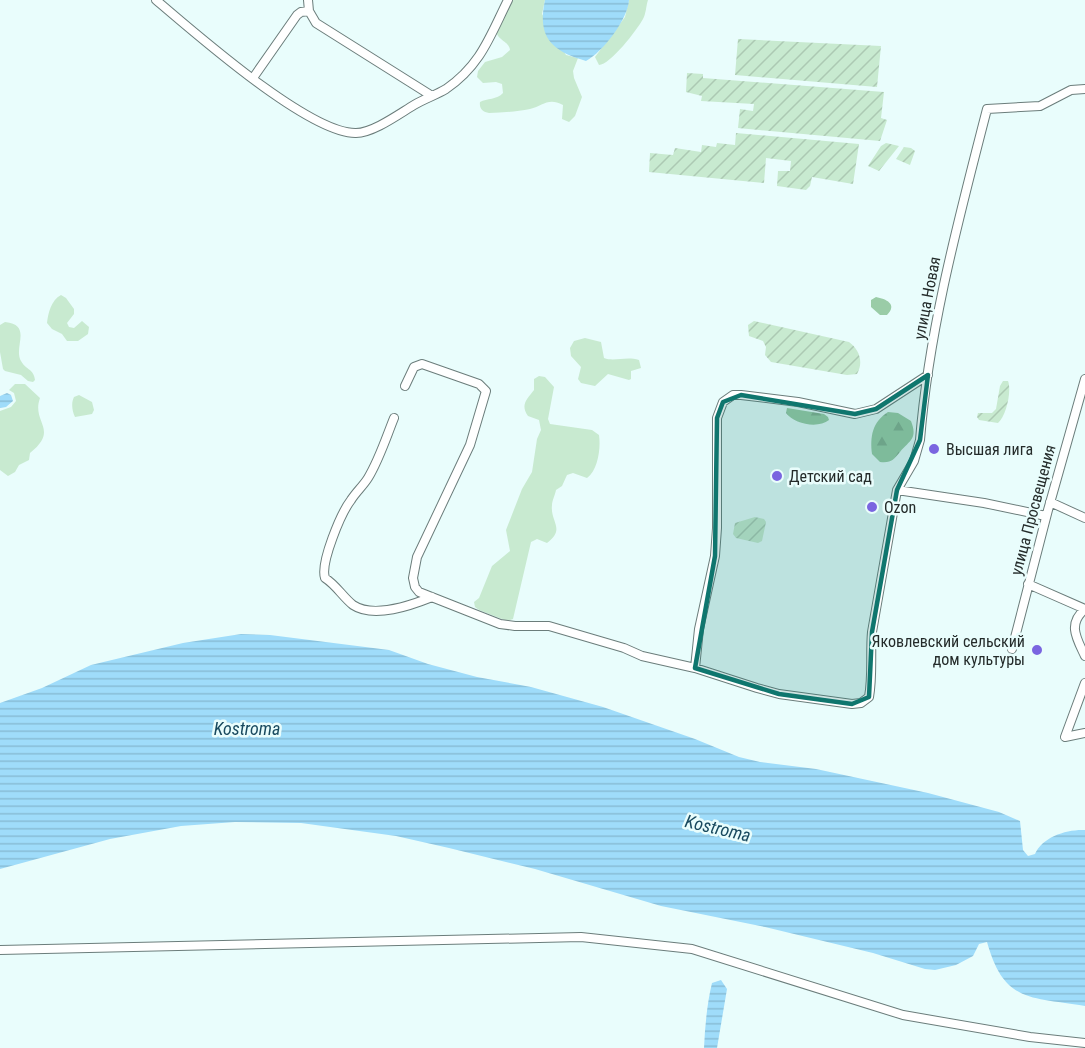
<svg xmlns="http://www.w3.org/2000/svg" width="1085" height="1048" viewBox="0 0 1085 1048" font-family="'Roboto Condensed',sans-serif">
  <defs>
    <pattern id="forest-firs" width="22" height="20" patternUnits="userSpaceOnUse" patternTransform="scale(1.5)"><rect width="22" height="20" fill="#9acca7"/><path d="M5 1l3.5 6h-7zM16 11l3.5 6h-7z" fill="#85af90"/></pattern>
    <pattern id="garden-furrows" width="10" height="10" patternUnits="userSpaceOnUse" patternTransform="scale(1.5)"><rect width="10" height="10" fill="#c8ead0"/><path d="M-1 1l2-2M0 10L10 0M9 11l2-2" fill="none" stroke="#acc9b3"/></pattern>
    <pattern id="water-rules" width="6" height="5" patternUnits="userSpaceOnUse" patternTransform="scale(1.5)"><rect width="6" height="5" fill="#9fdcfa"/><path d="M0 2.5h6" fill="none" stroke="#89bdd6"/></pattern>
  </defs>
  <rect width="100%" height="100%" fill="#e9fdfc"/>
  <path fill="#c8ead0" d="M512 0H545L542 14 566 55 578 58 573 71 574 78 582 97 575 116 569 122 562 119 563 105C548 97 543 106 530 109 517 112 503 112 489 113 483 112 479 109 480 102 487 98 497 100 503 93L502 84 496 82 483 83 477 77 478 71 485 62 502 57 510 50C509 41 498 41 496 31Z
    M629 0H648C646 6 646 14 643 19 637 30 610 65 599 65L595 57 625 17Z
    M61 295 66 298 74 309V314L67 323 69 327 74 328 82 321 89 327 88 334 78 341H67L62 334 52 329 47 323C48 314 51 300 61 295Z
    M5 322C33 325 13 347 21 361 26 370 34 369 35 380L33 382 28 381 21 375 5 371 3 369 0 352V325Z
    M585 338 601 342 604 358C614 362 626 356 639 360L641 368 631 371V379L629 380 608 374 595 386 581 383 578 379 581 367 571 356 570 348 574 341Z
    M539 376 545 377 554 387 548 419 550 424 592 430 599 435C601 448 598 470 587 478L573 473 567 475 562 486 556 490C555 495 552 501 552 505 550 522 566 529 547 543L537 539 531 542 513 619 507 621 479 610 475 607 474 602 479 598 492 566 510 551 506 530 522 489 532 472 537 439 541 430 539 420 528 416C520 405 527 399 534 390V379Z
    M15 384H25L40 398C31 423 60 429 30 453L29 460 19 465 15 472 8 476 0 470V411L11 407 16 401 14 393 9 390Z
    M79 395 92 402 94 410 92 414 75 417C72 411 71 403 74 397Z"/>
  <path fill="url(#forest-firs)" d="M876 297C886 299 898 304 887 315H880L871 307V300Z
    M787 408 824 414 828 417 829 420C818 429 794 424 786 413Z
    M888 412 898 413 911 421C918 439 910 440 900 452 893 460 892 463 880 462L872 454C870 437 872 422 888 412Z"/>
  <path fill="url(#garden-furrows)" d="M738 39 881 46 877 87 735 75Z
    M687 73 703 74V78L884 92 881 118 887 120 880 141 738 128 740 109 753 111 754 104 701 101 702 96 686 92Z
    M736 133 859 144 853 184 812 177 810 186 806 190 777 186 778 171H790L791 161 766 158 764 183 649 172 650 153 673 155 675 148 701 152 702 145 716 147 717 143 735 145Z
    M886 143 899 146 879 171 868 166 881 146Z
    M904 147 911 148 915 151 910 165 896 159Z
    M754 321 849 342C859 349 864 362 857 374L847 375 771 362 765 355 766 347 763 341 749 336 748 325Z
    M1003 381H1008C1012 391 1006 416 998 423L979 420 977 417 978 413H992L996 409 1000 386Z
    M755 517 764 519 766 522 762 541 758 543 736 538 733 534 735 523Z"/>
  <path fill="url(#water-rules)" d="M545 0H629C628 19 603 52 586 61 551 51 537 37 545 0Z
    M7 393 11 395 13 401 6 407 0 408V396Z
    M241 634 270 635 389 650 428 664 477 677 531 687 603 707 695 739 739 757 760 762 816 769 928 793 999 812 1020 821 1023 850 1028 856 1035 854C1042 837 1067 829 1085 830V1006C1030 997 1004 1003 987 942L979 944 973 956 956 965 935 970 925 969 873 953 765 927 661 906 535 869 449 848 396 836 301 823 235 822 181 826 110 839 0 869V703L42 688 91 665 183 643Z
    M721 980 727 989 717 1048H704C705 1026 707 1004 712 983Z"/>
  <g fill="none" stroke-linecap="round" stroke-linejoin="round">
    <g stroke="#6b7d7b" stroke-width="10">
      <path id="minor" d="M156 0C194 32 309 134 356 133 373 133 399 114 414 105 424 99 436 95 446 89 481 65 490 36 508 0
        M308 0 309 11 316 23 432 96
        M253 78 297 15 301 12 309 11
        M405 386 414 367 422 364 479 384 486 391 470 445 417 557 413 578 415 587 419 592 500 624 515 626H549L624 648 642 656 695 668 757 688 779 694 852 704 861 703 869 697C873 675 870 654 872 632L897 490 984 503 1046 516
        M394 418C386 438 379 460 368 478 363 486 356 492 351 500 341 513 320 563 325 578 336 585 343 597 353 605 374 619 412 605 432 597
        M897 490 914 461 920 440C929 328 959 218 987 109L1040 106 1071 90 1085 89
        M1050 502 1085 518
        M1028 584 1085 609
        M1085 609C1067 624 1077 639 1085 656
        M1012 649 1048 510 1085 379
        M695 668 699 629 715 556 717 528V418L723 402 733 395H741L798 402 855 414 876 409 928 375
        M1085 683 1065 737 1085 733
        M0 950 581 937 692 949 903 1015 1030 1037 1085 1043"/>
    </g>
    <use href="#minor" stroke="#fff" stroke-width="8"/>
  </g>
  <path fill="#0f766e" fill-opacity="0.2" stroke="#0f766e" stroke-width="4.5" stroke-linejoin="round" d="M928 375 920 440 897 490 872 632 869 697 852 704 779 694 695 668 715 556 717 418 723 402 741 395 855 414 876 409Z"/>
  <g fill="#7a65e0" stroke="#e9fdfc" stroke-width="2">
    <circle cx="934" cy="449" r="6"/>
    <circle cx="777" cy="476" r="6"/>
    <circle cx="872" cy="507" r="6"/>
    <circle cx="1037" cy="650" r="6"/>
  </g>
  <g text-anchor="middle" dominant-baseline="central" stroke-width="5" stroke-linejoin="round" paint-order="stroke">
    <g font-size="16" fill="#242b2a" stroke="#e9fdfc">
      <text transform="translate(927 298) rotate(-79)">улица Новая</text>
      <text transform="translate(1033 510) rotate(-75)">улица Просвещения</text>
    </g>
    <g font-size="16" fill="#242b2a" stroke="#e9fdfc" text-anchor="start">
      <text x="946" y="449">Высшая лига</text>
      <text x="789" y="476">Детский сад</text>
      <text x="884" y="507">Ozon</text>
      <text x="1025" y="641" text-anchor="end">Яковлевский сельский<tspan x="1025" dy="18">дом культуры</tspan></text>
    </g>
    <g font-size="18" font-style="italic" fill="#194a5f" stroke="#e9fdfc">
      <text x="247" y="728">Kostroma</text>
      <text transform="translate(718 828) rotate(13)">Kostroma</text>
    </g>
  </g>
</svg>
